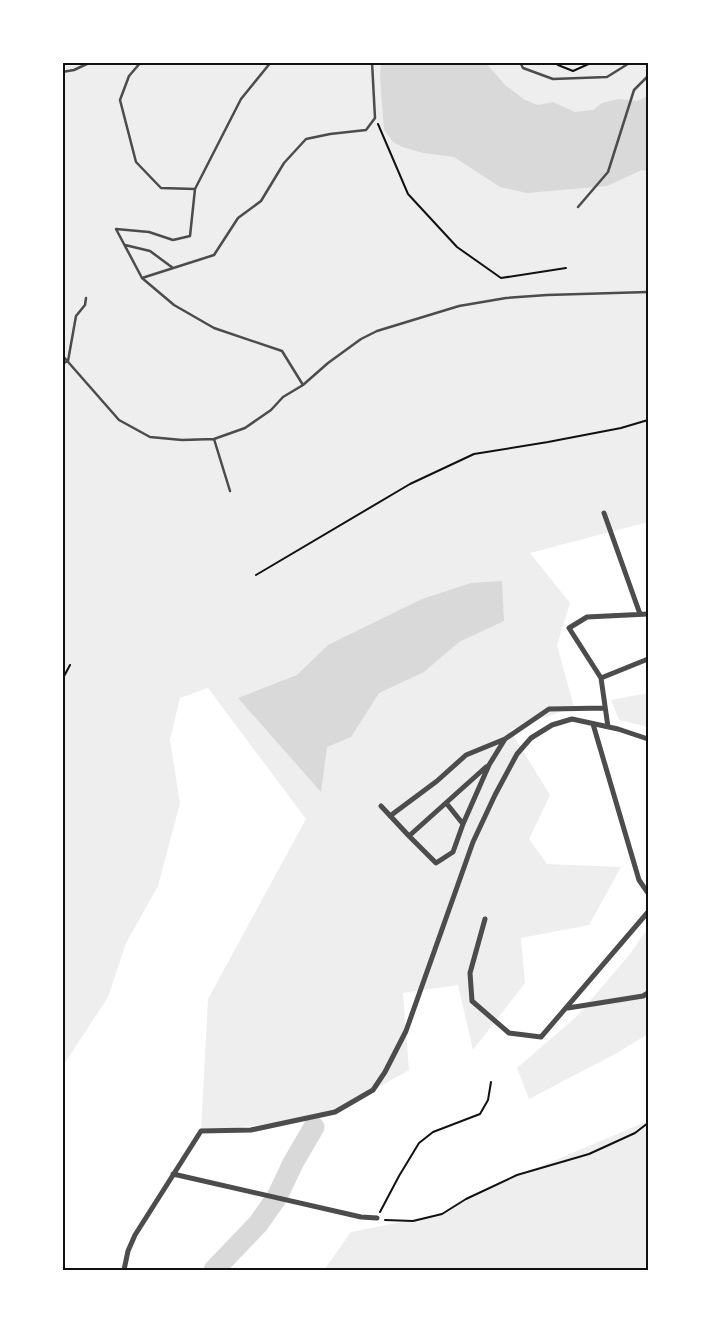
<svg xmlns="http://www.w3.org/2000/svg" width="711" height="1333" viewBox="0 0 711 1333" font-family="Lora,serif">
  <rect width="100%" height="100%" fill="#fff"/>
  <path fill="#eee" d="M63 63H648V522L530 553 570 603 557 645 574 707 510 730 550 795 529 839 547 864 621 867 589 925 521 938 525 983 473 1050 458 985 403 993 409 1070 335 1112 288 1122 201 1131 208 999 306 819 208 688 180 698 170 740 180 803 158 886 126 943 108 997 63 1066Z
    M648 693V727L619 720 611 700Z
    M648 928V1034L617 1053 529 1099 517 1068 577 1016 630 954Z
    M648 1121V1270H324L351 1232 442 1214 484 1190Z"/>
  <path fill="#d9d9d9" d="M381 62 486 63 505 85 525 100 538 105 553 102 575 112 593 110 602 103 619 99 637 101 648 96V170L647 171 642 170 607 186 527 193 500 187 454 157 423 153 402 147 393 142 384 130 380 78Z
    M502 581 504 621 459 642 424 672 379 693 351 737 327 747 321 792 238 698 297 675 328 645 422 599 471 583Z"/>
  <g fill="none" stroke-linecap="round" stroke-linejoin="round">
    <path stroke="#d9d9d9" stroke-width="21" d="M214 1270 258 1224 277 1197 293 1163 314 1127"/>
    <path stroke="#111" stroke-width="2" d="M555 62 558 65 573 71 593 62
      M378 124 408 194 457 247 501 278 566 268
      M256 575 410 484 474 454 548 442 621 428 648 420
      M62 680 70 665
      M380 1212 399 1176 419 1143 433 1132 480 1114 488 1100 491 1082
      M385 1220 413 1221 442 1214 466 1199 517 1175 589 1154 635 1133 648 1123"/>
    <path stroke="#4c4c4c" stroke-width="2.5" d="M141 62 129 76 120 100 136 162 161 188 195 189
      M271 62 241 99 195 189 190 236 173 240 149 232 116 229 142 278 174 305 214 328 282 351 303 385
      M520 62 523 68 553 79 607 77 631 62
      M62 72 74 70 91 62
      M578 207 608 172 634 90 648 76
      M125 245 150 251 173 268
      M142 278 214 255 238 218 261 201 284 163 306 139 330 134 366 130 375 118 372 62
      M62 355 119 420 150 437 182 440 214 439 245 428 271 410 283 397 303 385 328 363 361 339 377 331 459 306 506 298 547 295 648 292
      M62 364 68 361 76 316 85 305 86 298
      M214 439 230 491"/>
    <path stroke="#4c4c4c" stroke-width="5" d="M604 513 640 614
      M601 678 648 659
      M593 724 639 880 648 893
      M608 727 601 678 569 628 587 617 648 614
      M447 804 463 824
      M381 806 409 836 486 767
      M390 816 437 781 466 755 505 739
      M409 836 436 863 453 852 463 824 489 765 505 739 549 709 605 708
      M485 919 470 973 472 1001 509 1033 541 1037 648 912
      M568 1008 643 996 648 993
      M173 1174 361 1217 377 1218
      M124 1270 128 1251 135 1235 201 1131 251 1130 335 1112 373 1090 385 1072 406 1031 473 842 495 795 517 754 531 738 552 725 572 719 618 729 648 739"/>
  </g>
  <rect width="711" height="1333" fill="none" stroke="#ffffff" stroke-width="128"/>
  <rect x="64" y="64" width="583" height="1205" fill="none" stroke="#111" stroke-width="2"/>
</svg>
